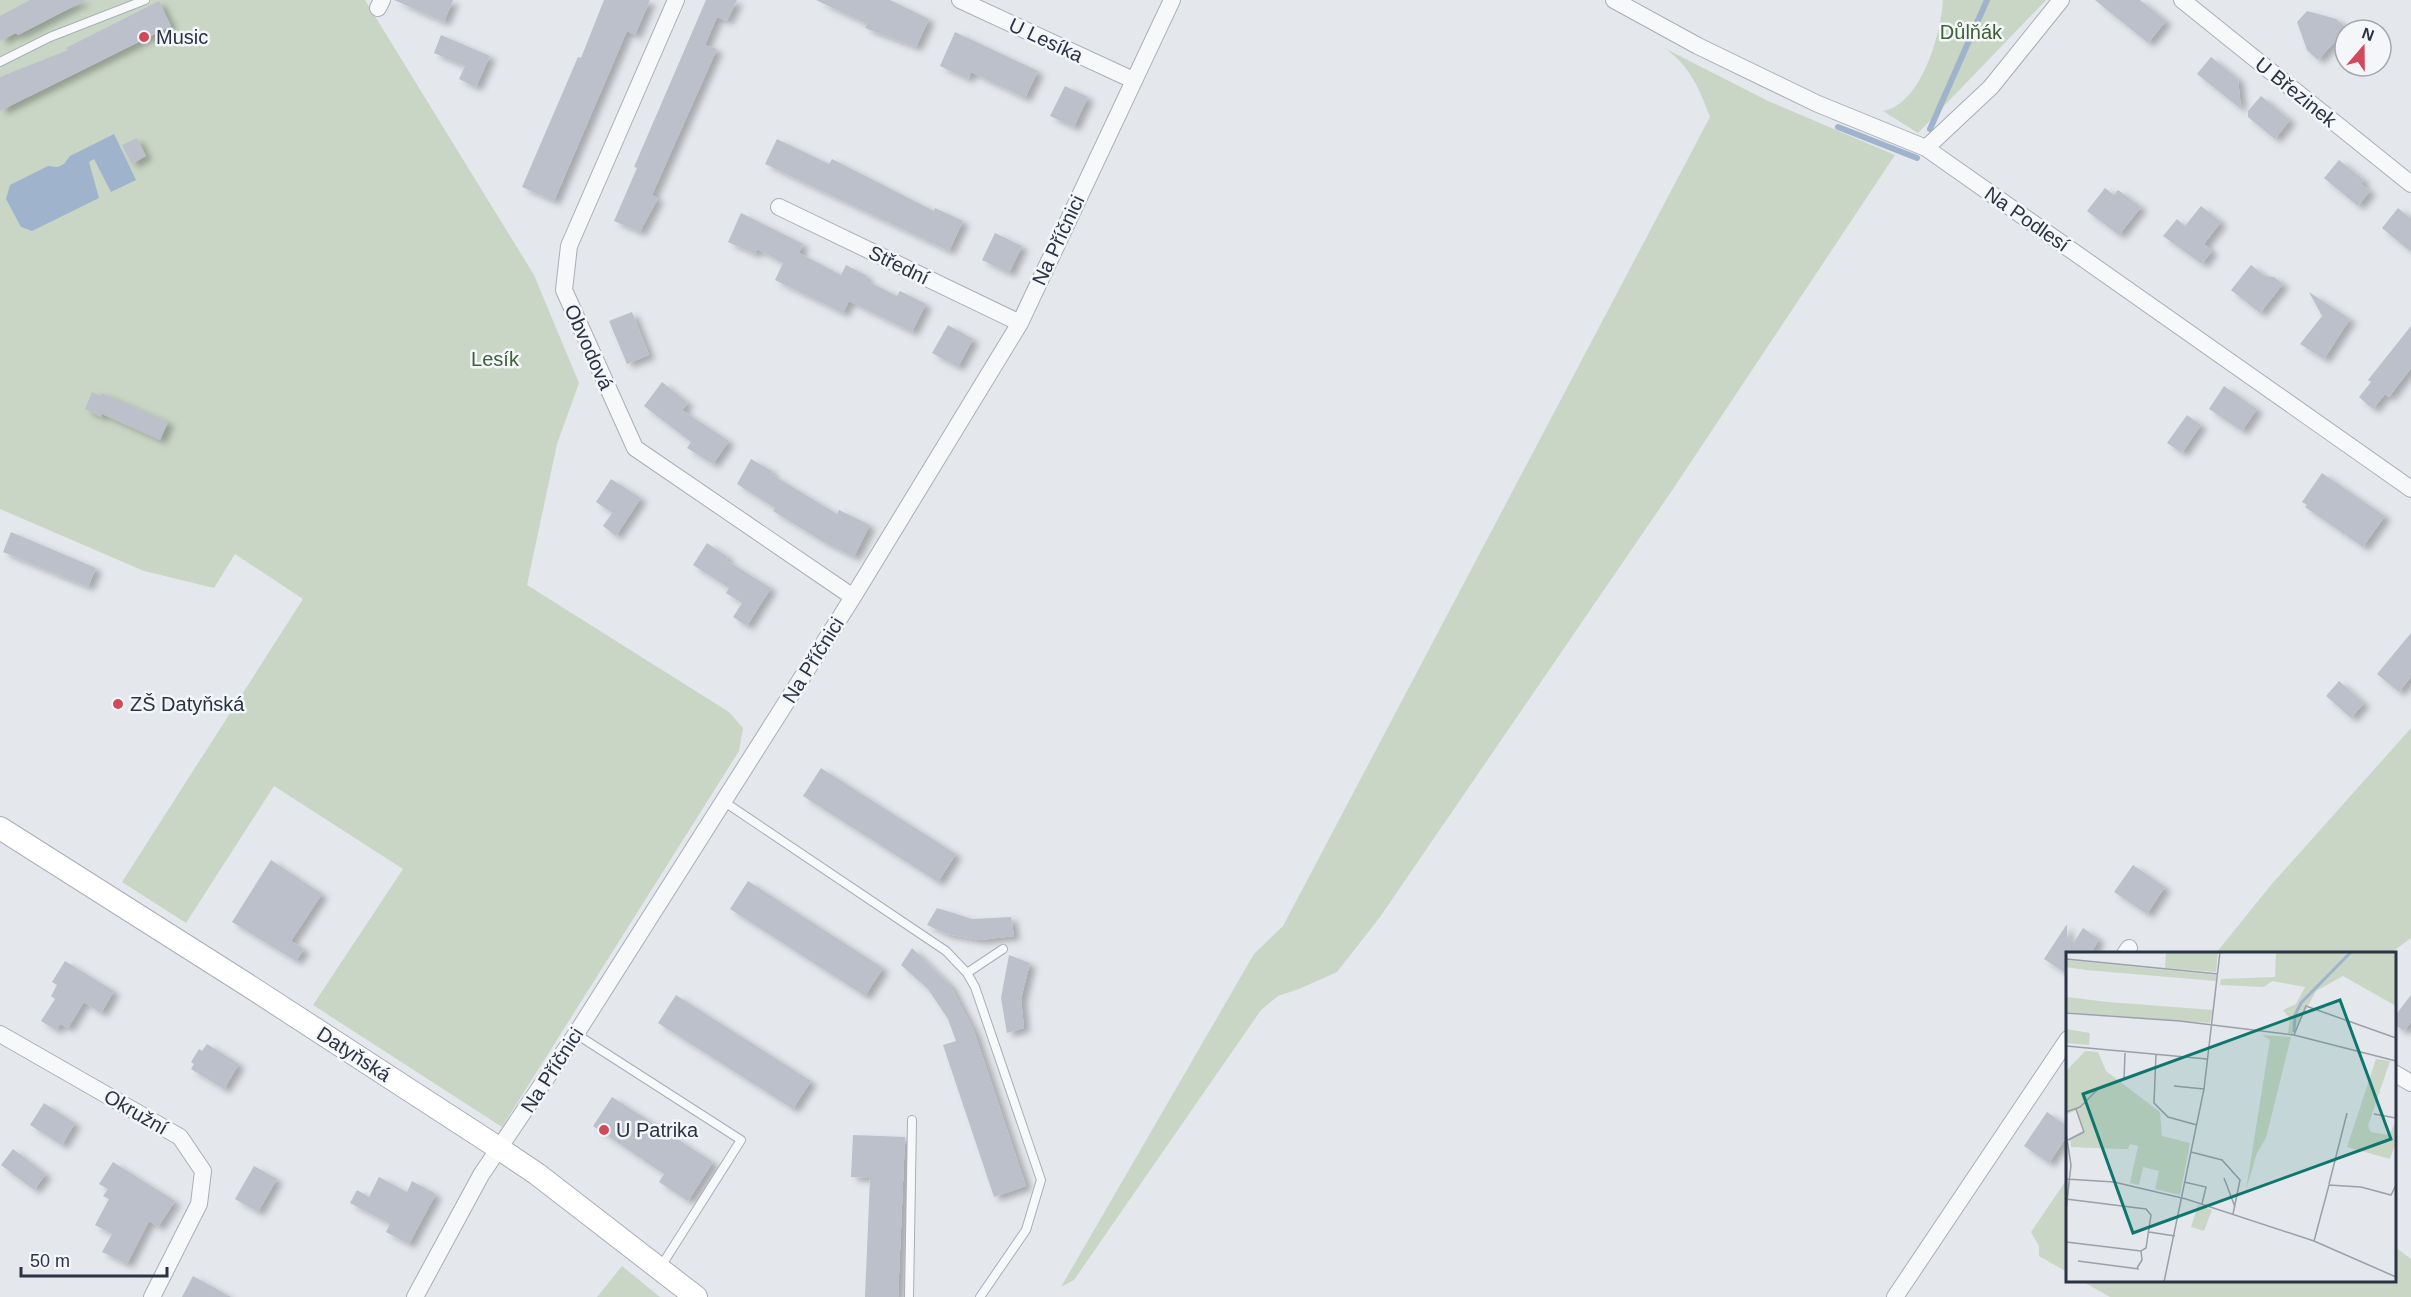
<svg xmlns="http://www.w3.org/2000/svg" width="2411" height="1297" viewBox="0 0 2411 1297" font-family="Arial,sans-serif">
  <defs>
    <filter id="shadow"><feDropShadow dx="6" dy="4" stdDeviation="3" flood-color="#0004"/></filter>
  </defs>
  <rect width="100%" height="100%" fill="#e4e7ec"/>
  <path fill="#c9d6c5" d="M0 0H365L534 275 579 383 557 444 527 585 729 712 743 728 739 751 502 1127 313 1005 403 869 274 786 186 923 122 882 303 599 235 554 214 588 144 571 0 509Z
    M1943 0H2046L1918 133 1883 111C1922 104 1941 33 1943 0Z
    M1664 48 1768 101 1895 155 1673 489 1380 917 1337 972 1299 989 1278 996 1261 1010 1074 1280 1061 1287 1254 954 1283 926 1710 117C1700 90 1689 64 1664 48Z
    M2411 728V938L2391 953H2216L2271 885Z
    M2067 1179V1272L2039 1256V1246L2031 1232Z
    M2395 1247 2411 1259V1297H2110L2082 1281 2394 1280Z
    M622 1266 660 1297H597Z"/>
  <path fill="#9fb4cc" d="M114 134 136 180 111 192 94 159 89 162 99 198 32 231 21 227 6 199 10 185 48 166 58 167 64 164 70 156Z"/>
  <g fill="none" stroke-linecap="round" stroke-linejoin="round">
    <path stroke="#9fb4cc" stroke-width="6" d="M1838 127 1917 158
      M1930 129 1987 0"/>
  </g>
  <path fill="#bbc0ca" filter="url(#shadow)" d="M30 0H86L18 35 16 33 0 41V16Z
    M394 0H453L444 22Z
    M604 0H650L635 35 627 31 554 201 522 187 578 57 581 58Z
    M706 0H737L727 21 717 17 705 45 717 49 652 195 658 198 640 232 614 221 637 168 634 167Z
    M816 0H890L929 19 916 47 865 28 867 24Z
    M2095 0H2140L2166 21 2148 43Z
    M159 1 171 26 0 111V77L68 50 66 48Z
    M2307 11 2336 19 2347 28 2318 60 2307 50 2297 22Z
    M955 32 1038 71 1025 98 971 72 968 79 940 66Z
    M441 35 490 56 476 87 459 79 465 66 434 53Z
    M2211 57 2238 79 2241 109 2197 74Z
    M1065 86 1088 97 1074 127 1050 116Z
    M2261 96 2290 120 2275 139 2248 117V111Z
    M137 138 146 156 132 164 122 145Z
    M777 139 829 164 832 159 934 211 935 208 963 221 949 251 765 164Z
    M2339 160 2364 180 2361 184 2370 191 2358 206 2324 178Z
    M2105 188 2114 195 2118 190 2141 207 2119 235 2087 211Z
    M2201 206 2221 222 2204 244 2212 251 2202 264 2163 236 2177 219 2185 226Z
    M2398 208 2411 219V252L2382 228Z
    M741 213 803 244 799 253 841 275 846 265 867 276 865 280 897 296 900 291 926 304 912 332 849 301 843 313 775 280 783 263 757 249 755 254 728 242Z
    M995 233 1022 246 1009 273 982 260Z
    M2251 265 2265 276 2274 277 2283 284 2260 313 2231 290Z
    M2309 292 2350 319 2324 359 2300 344 2322 316Z
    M632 312 649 355 627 364 609 321Z
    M948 325 973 339 958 367 932 353Z
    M2411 326V368L2389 397 2385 394 2373 409 2359 397 2371 382 2368 380Z
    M662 382 688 403 682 410 729 441 713 464 687 448 691 442 644 406Z
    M2224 386 2257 409 2242 431 2209 409Z
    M92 392 100 396 102 393 168 422 160 440 102 414 101 417 85 409Z
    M2187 415 2201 425 2182 453 2167 443Z
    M751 459 772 471 771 474 837 514 839 510 870 525 854 557 822 541 773 511 775 508 737 484Z
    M2322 473 2385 516 2363 547 2305 507 2307 505 2302 502Z
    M611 479 641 498 616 536 603 526 612 513 596 502Z
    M11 532 96 568 88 587 3 552Z
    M707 543 728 557 726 560 771 588 747 626 733 617 742 603 726 593 729 588 693 565Z
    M2411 633V677L2399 692 2377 674Z
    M2339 681 2364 703 2351 718 2326 696Z
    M821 768 956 854 938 882 803 796Z
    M271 860 322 894 291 941 304 949 296 961 232 922Z
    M2133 865 2165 887 2147 914 2114 892Z
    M748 881 883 968 865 996 730 909Z
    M937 908 972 919 1011 917 1014 936 980 940 947 934 927 925Z
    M2067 924V937L2074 942 2083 928 2099 939 2091 954H2067V974L2044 959Z
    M912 948 950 985 974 1031 1026 1186 994 1197 943 1045 956 1041 948 1019 928 989 901 965Z
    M1009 955 1030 963 1021 999 1024 1028 1007 1033 1001 998Z
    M65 961 114 991 101 1013 84 1002 68 1028 60 1024 56 1030 41 1021 55 999 51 996 57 985 52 982Z
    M676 995 811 1081 793 1109 658 1023Z
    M2411 995V1022L2404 1031 2394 1024V1017Z
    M207 1044 239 1064 224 1089 191 1069 194 1064 191 1062 199 1049 202 1051Z
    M612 1097 713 1162 688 1201 659 1182 664 1174 593 1126Z
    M44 1103 75 1123 62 1145 30 1125Z
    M2047 1112 2067 1126V1136L2049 1163 2024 1146Z
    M853 1135 905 1137 898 1297H865L870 1178 851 1177Z
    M13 1149 46 1174 34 1190 1 1165Z
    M113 1162 175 1201 158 1227 149 1221 127 1264 102 1252 112 1234 95 1225 109 1199 103 1196 108 1189 99 1184Z
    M254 1166 277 1179 258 1212 235 1199Z
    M379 1177 407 1192 412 1181 436 1194 409 1244 386 1232 390 1224 350 1203 357 1190 369 1197Z
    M193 1276 231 1297H182Z"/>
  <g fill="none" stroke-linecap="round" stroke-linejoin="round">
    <g stroke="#a9aeb7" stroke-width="10">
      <path id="service" d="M0 62 50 37 145 0
        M723 801 946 951 967 973 975 987 1041 1180 1026 1230 980 1297
        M967 973 1003 949
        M576 1034 741 1140 660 1268
        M909 1297 912 1120"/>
    </g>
    <g stroke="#a9aeb7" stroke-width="18">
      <path id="minor" d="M676 0 569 246 564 290 635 448 853 597
        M960 0 1133 80
        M1614 0 1698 46 1818 104 1926 148 2411 489
        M2182 0 2411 184
        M378 8 382 0
        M1926 148 1991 87 2061 0
        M779 207 1020 323
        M2125 954 2129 948
        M0 1034 180 1137 203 1171 199 1204 152 1297
        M2394 1073 2411 1083
        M415 1297 481 1175 576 1034 853 597 1020 323 1172 0
        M1895 1297 2068 1039"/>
    </g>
    <g stroke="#a9aeb7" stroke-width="24">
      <path id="secondary" d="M0 828 246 984 500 1149 537 1174 696 1297"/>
    </g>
    <use href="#service" stroke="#f7f8fa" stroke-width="8"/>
    <use href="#minor" stroke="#f7f8fa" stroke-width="16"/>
    <use href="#secondary" stroke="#fff" stroke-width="22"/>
  </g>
  <g fill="#d1495b" stroke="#f4f6f9" stroke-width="2">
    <circle cx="144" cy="37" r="6"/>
    <circle cx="118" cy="704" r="6"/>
    <circle cx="604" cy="1130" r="6"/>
  </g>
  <g text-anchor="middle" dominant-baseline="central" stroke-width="5" stroke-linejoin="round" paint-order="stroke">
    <g font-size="20" fill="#3f6138" stroke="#f4f6f9">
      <text x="1971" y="32">Důlňák</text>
      <text x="495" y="359">Lesík</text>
    </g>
    <g font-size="20" fill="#2b3445" stroke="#f4f6f9" text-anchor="start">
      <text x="156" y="37">Music</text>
      <text x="130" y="704">ZŠ Datyňská</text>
      <text x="616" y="1130">U Patrika</text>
    </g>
    <g font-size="20" fill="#2b3445" stroke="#f4f6f9">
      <text transform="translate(1046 40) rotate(25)">U Lesíka</text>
      <text transform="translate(2296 92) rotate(39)">U Březinek</text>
      <text transform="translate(2027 219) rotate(35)">Na Podlesí</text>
      <text transform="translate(1058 240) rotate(-65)">Na Příčnici</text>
      <text transform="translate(899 265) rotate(26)">Střední</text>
      <text transform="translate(589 347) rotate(66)">Obvodová</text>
      <text transform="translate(813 660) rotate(-58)">Na Příčnici</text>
      <text transform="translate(354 1054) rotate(33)">Datyňská</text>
      <text transform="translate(552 1070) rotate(-57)">Na Příčnici</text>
      <text transform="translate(136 1112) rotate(30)">Okružní</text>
    </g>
  </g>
  <g transform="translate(2066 952)">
    <rect width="330" height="330" fill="#e4e7ec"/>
    <path d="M100 0H152L150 20 99 16ZM210 0H330V54L277 24 250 39 227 82 222 81 224 67 217 58 230 52 239 35 206 29 198 35 154 33 155 27 209 25ZM0 8 150 23V29L20 18 0 15ZM0 45 42 50 147 58 144 71 0 60ZM0 77 24 81 23 93 0 91ZM196 83 225 85 200 186 191 201 180 238 204 88ZM19 99 32 100 40 119 94 160 96 184 124 191 114 243 89 237 93 219 77 215 73 233 64 231 72 194 64 192 62 197H54L5 195 4 186 18 178 11 158 1 162 0 158V119ZM310 107 324 109 302 174 305 180 323 183 330 168V190L324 207 281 195ZM132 253 146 258 138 279 125 275Z" fill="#c9d6c5"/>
    <path fill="none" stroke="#9fb4cc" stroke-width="3" d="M228 80 229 63 235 51 285 0"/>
    <path fill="none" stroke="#9a9fa9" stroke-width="1.5" d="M0 7 152 22M0 61 114 69 228 83 330 109M228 83 240 54 330 86M0 94 141 107M90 102 88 151 102 165 131 173M58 128 59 101M108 134 138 137M0 160 14 155 33 136M308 162 330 166M0 181 5 213 0 258M2 188 18 180 10 157M125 200 156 208 174 228 167 262M158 226 169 255M0 227 48 230 120 247 248 289 330 325M118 230 140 235 136 252M263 232 281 161M0 247 80 257 85 263 80 296 75 299 0 290M83 280 109 284M248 289 263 233 295 235 325 243 330 233M12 309 73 317M71 316 76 308 75 299M98 330 138 137 154 0"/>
    <path fill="#0f766e" fill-opacity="0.15" stroke="#0f766e" stroke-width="3" d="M274 48 325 187 67 281 17 142Z"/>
    <rect width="330" height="330" fill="none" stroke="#2b3445" stroke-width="3"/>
  </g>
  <g transform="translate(2363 48) rotate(20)"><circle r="28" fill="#f4f6f9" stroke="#a4a8b1" stroke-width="1.5"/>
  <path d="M0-4.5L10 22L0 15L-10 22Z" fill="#d1495b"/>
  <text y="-9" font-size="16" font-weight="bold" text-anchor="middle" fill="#2b3445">N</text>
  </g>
  <path d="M21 1267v9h146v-9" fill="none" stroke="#2b3445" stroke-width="3"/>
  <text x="30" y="1267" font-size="18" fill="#2b3445" stroke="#f4f6f9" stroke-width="4.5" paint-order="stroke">50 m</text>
</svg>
